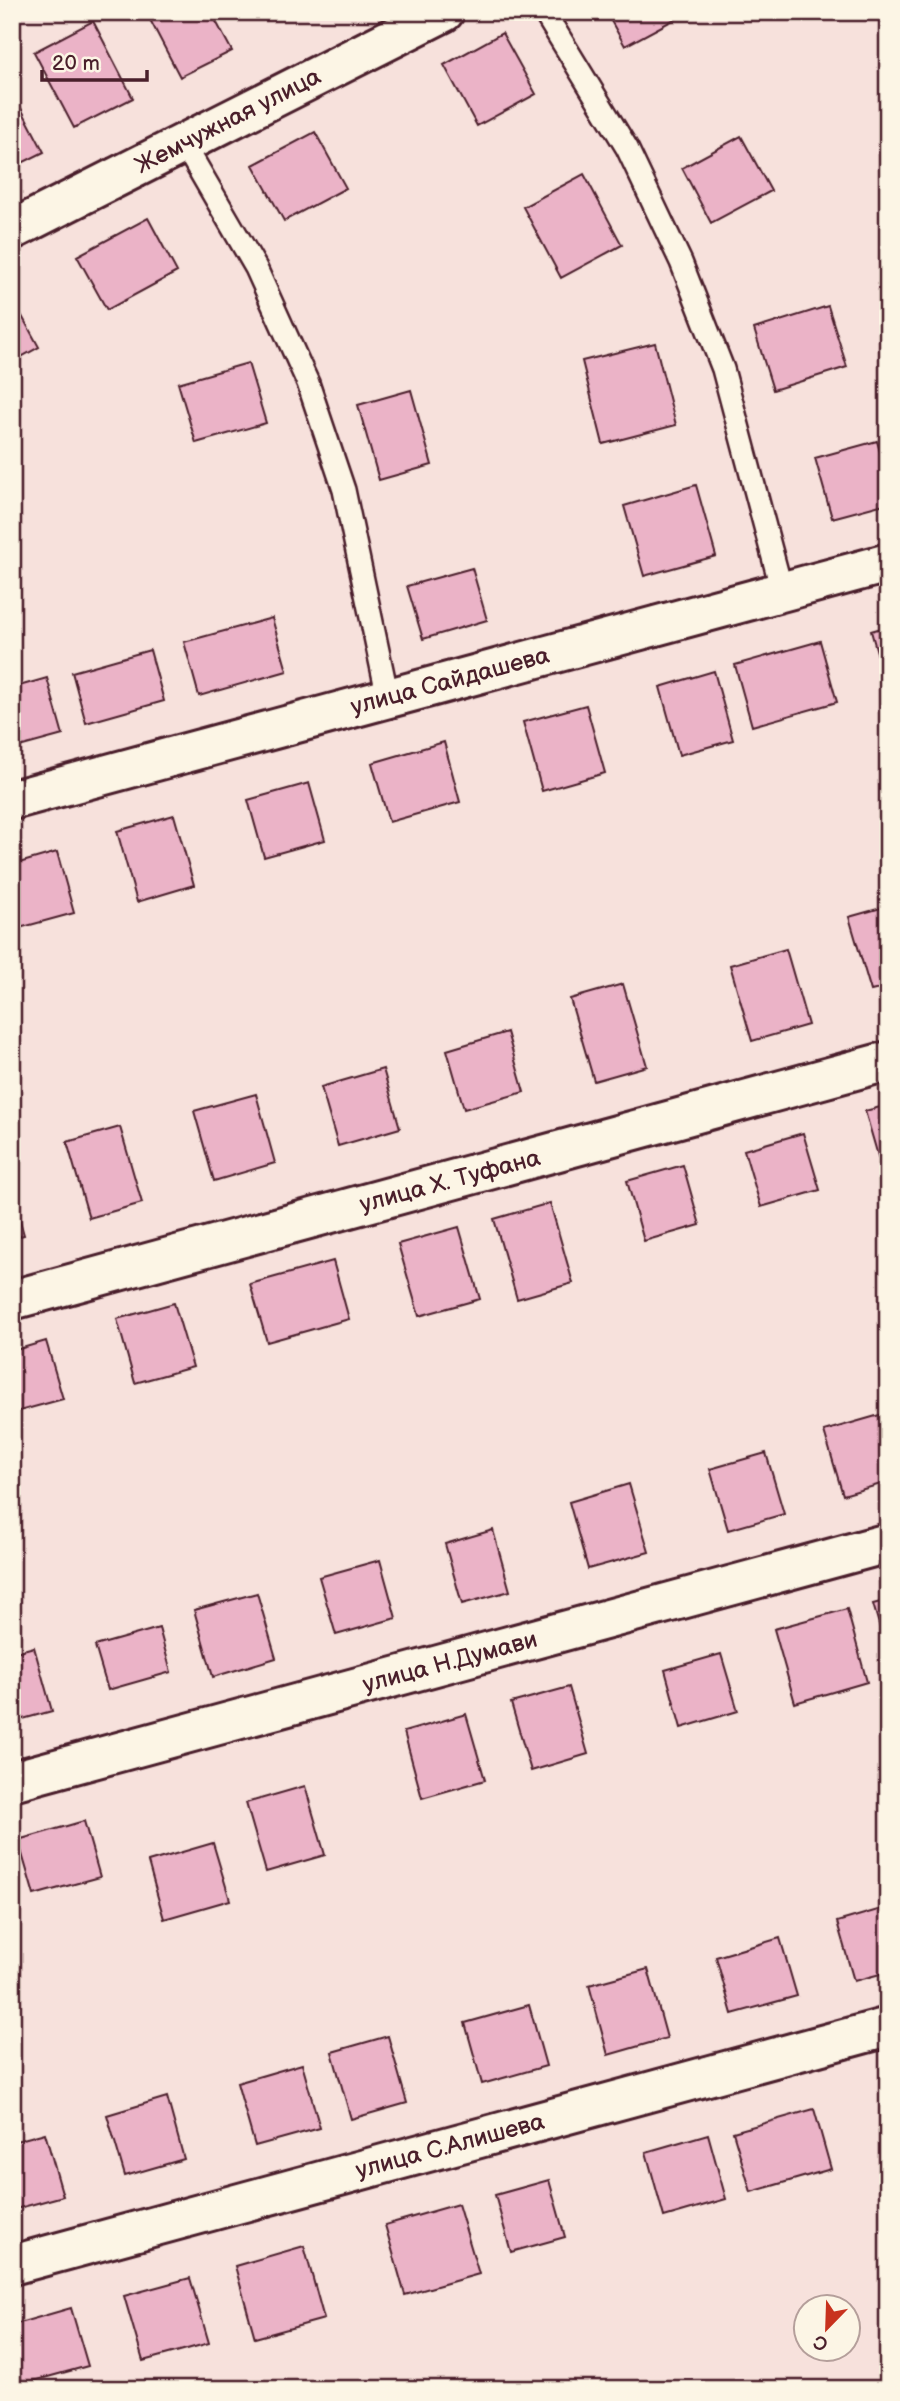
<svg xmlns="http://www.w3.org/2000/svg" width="900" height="2401" viewBox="0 0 900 2401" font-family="'Balsamiq Sans',sans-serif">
  <rect width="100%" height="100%" fill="#f7e1dc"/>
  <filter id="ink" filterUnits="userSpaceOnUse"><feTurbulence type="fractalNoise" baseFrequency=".0143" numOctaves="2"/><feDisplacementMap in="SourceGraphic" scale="14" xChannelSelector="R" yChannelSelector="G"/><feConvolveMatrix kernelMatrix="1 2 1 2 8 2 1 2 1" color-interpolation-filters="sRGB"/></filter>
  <g filter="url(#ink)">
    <path fill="#ebb3c7" stroke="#4a1f2b" stroke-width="2" d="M146 12H211L232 51 180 77Z
      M606 12H671L675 19 625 46Z
      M93 21 133 98 74 128 34 52Z
      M502 33 536 94 477 126 444 65Z
      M12 91 44 152 12 168Z
      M315 132 346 188 284 221 253 165Z
      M741 136 771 191 711 223 682 168Z
      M584 174 622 245 561 278 523 207Z
      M148 218 177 272 107 310 77 256Z
      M12 298 39 347 12 362Z
      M828 306 847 367 773 390 754 329Z
      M655 343 676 425 603 444 582 361Z
      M248 363 266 423 196 443 178 383Z
      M411 390 432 465 379 480 358 405Z
      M877 441 888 480V503L832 518 815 458Z
      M696 485 716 556 644 576 624 506Z
      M472 568 487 620 423 639 407 586Z
      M272 618 287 671 199 696 184 642Z
      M888 626V691L871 631Z
      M820 641 837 702 752 726 735 665Z
      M150 650 164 701 86 723 72 672Z
      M714 671 733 740 679 755 660 687Z
      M47 678 63 735 12 749V688Z
      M586 705 605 773 542 791 523 722Z
      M444 742 460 802 389 822 372 763Z
      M309 783 325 840 264 857 248 800Z
      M174 815 194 885 137 902 117 831Z
      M57 852 74 913 12 930V865Z
      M888 906V987L871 991 849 917Z
      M786 949 808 1025 752 1041 730 965Z
      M623 984 647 1066 594 1081 570 999Z
      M507 1032 524 1092 464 1109 447 1050Z
      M383 1069 400 1128 338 1146 321 1087Z
      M256 1094 275 1163 214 1181 194 1111Z
      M888 1105V1179L885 1180 865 1111Z
      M120 1127 142 1203 89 1218 67 1142Z
      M803 1133 820 1190 761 1207 744 1150Z
      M683 1165 700 1225 644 1241 627 1181Z
      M12 1192 24 1235 12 1238Z
      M550 1203 573 1283 517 1299 494 1219Z
      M459 1227 480 1299 419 1316 398 1244Z
      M333 1261 349 1319 267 1342 250 1284Z
      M174 1303 193 1367 135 1383 117 1319Z
      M46 1341 63 1399 12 1413V1351Z
      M883 1414 888 1429V1482L843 1495 824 1431Z
      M766 1453 784 1514 728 1530 710 1469Z
      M629 1484 649 1552 588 1569 569 1502Z
      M493 1530 510 1591 462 1604 445 1544Z
      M380 1560 396 1618 336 1635 319 1577Z
      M257 1593 276 1658 213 1677 194 1610Z
      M888 1600V1655L873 1604Z
      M847 1609 867 1682 795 1703 774 1629Z
      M159 1628 171 1672 108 1690 95 1646Z
      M34 1647 52 1711 12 1722V1653Z
      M721 1654 738 1711 681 1728 665 1670Z
      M569 1687 588 1754 531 1771 511 1703Z
      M466 1714 485 1780 422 1798 404 1732Z
      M305 1786 325 1855 266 1872 246 1803Z
      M84 1821 100 1877 34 1895 18 1840Z
      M213 1843 230 1900 164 1919 148 1862Z
      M888 1907V1972L854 1981 837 1922Z
      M780 1938 797 1996 732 2014 716 1957Z
      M648 1969 667 2038 608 2055 589 1985Z
      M529 2005 546 2066 482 2084 465 2023Z
      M388 2036 407 2103 351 2119 332 2052Z
      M302 2064 320 2128 255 2146 237 2083Z
      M167 2097 184 2159 125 2176 107 2115Z
      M814 2109 831 2169 751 2192 733 2132Z
      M45 2133 63 2196 12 2210V2142Z
      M708 2134 726 2199 664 2217 646 2152Z
      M549 2180 565 2237 511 2252 495 2195Z
      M458 2204 479 2274 405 2295 385 2225Z
      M304 2246 324 2319 255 2338 235 2266Z
      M190 2278 209 2343 143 2361 124 2296Z
      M71 2308 88 2366 22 2384 12 2349V2325Z"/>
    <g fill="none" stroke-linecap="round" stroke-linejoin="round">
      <g stroke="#4a1f2b" stroke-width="26">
        <path id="service" d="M544 12 627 148 681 262 723 369 782 591
          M184 144 256 268 308 383 344 490 388 698"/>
      </g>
      <g stroke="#4a1f2b" stroke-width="44">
        <path id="minor" d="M12 230 444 12
          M12 800 888 563
          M12 1300 888 1061
          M12 1781 888 1543
          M12 2265 888 2027"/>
      </g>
      <use href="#service" stroke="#fcf5e5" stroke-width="21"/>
      <use href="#minor" stroke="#fcf5e5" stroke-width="38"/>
    </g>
  </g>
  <g text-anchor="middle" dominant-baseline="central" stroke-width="5" stroke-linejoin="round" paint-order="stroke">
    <g font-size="24" fill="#4a1f2b" stroke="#fcf5e5">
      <text transform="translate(228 121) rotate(-27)">Жемчужная улица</text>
      <text transform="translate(450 681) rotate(-15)">улица Сайдашева</text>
      <text transform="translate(450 1181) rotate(-15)">улица Х. Туфана</text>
      <text transform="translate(450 1662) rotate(-15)">улица Н.Думави</text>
      <text transform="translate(450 2146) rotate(-15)">улица С.Алишева</text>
    </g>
  </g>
  <rect width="900" height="2401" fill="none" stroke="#fcf5e5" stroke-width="42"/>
  <rect x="21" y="21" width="858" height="2359" fill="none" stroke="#4a1f2b" stroke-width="2.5" filter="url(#ink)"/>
  <g transform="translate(827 2328) rotate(203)"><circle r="33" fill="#fcf5e5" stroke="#b59f9b" stroke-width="2"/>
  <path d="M0-5L12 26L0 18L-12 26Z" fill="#c8321e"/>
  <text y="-10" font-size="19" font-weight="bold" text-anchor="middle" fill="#4a1f2b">С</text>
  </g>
  <path d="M42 70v10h105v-10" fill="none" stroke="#4a1f2b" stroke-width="3.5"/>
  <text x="52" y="70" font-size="21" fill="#4a1f2b" stroke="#fcf5e5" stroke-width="5" paint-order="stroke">20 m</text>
</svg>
